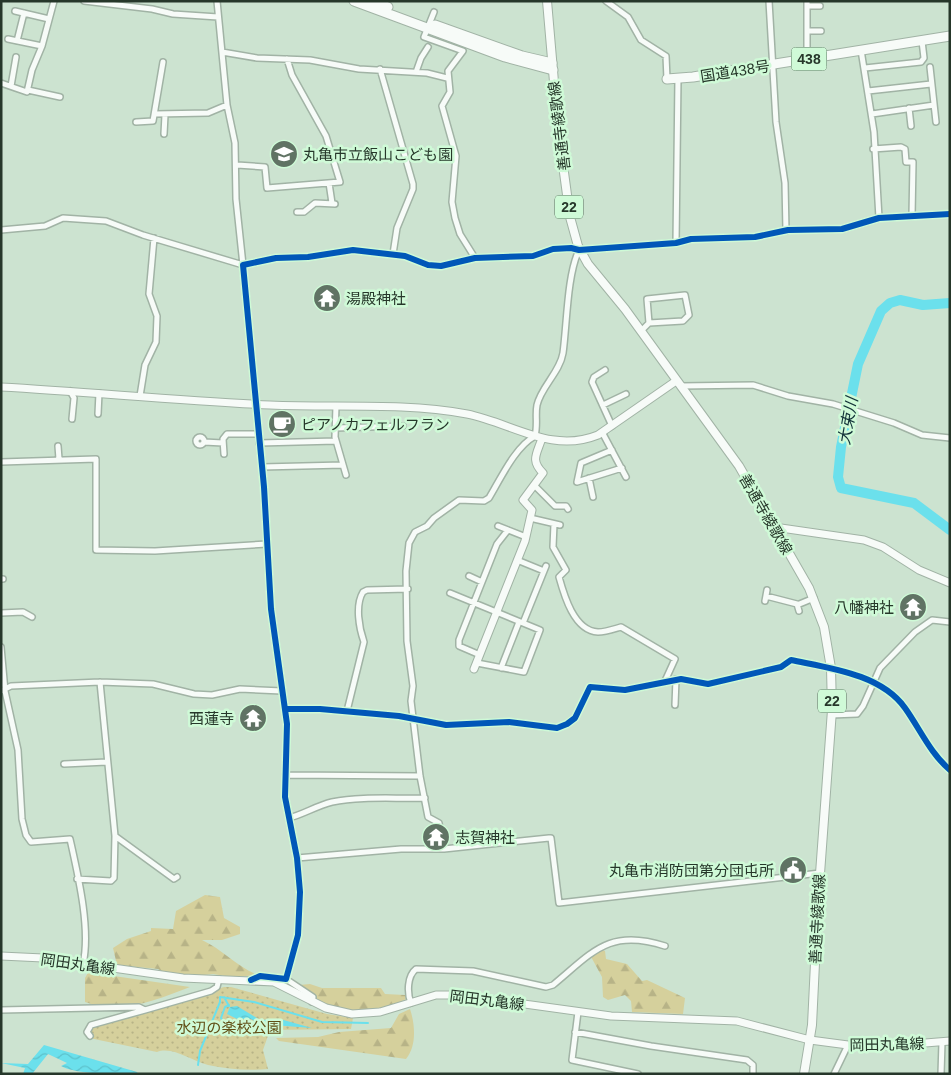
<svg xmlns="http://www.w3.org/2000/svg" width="951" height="1075" viewBox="0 0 951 1075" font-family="Helvetica,'Noto Sans JP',sans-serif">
  <defs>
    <pattern id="grass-dots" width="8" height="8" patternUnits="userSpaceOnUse" patternTransform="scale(1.25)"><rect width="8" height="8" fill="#d5d09c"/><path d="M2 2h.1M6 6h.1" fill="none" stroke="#b7b387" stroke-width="1.8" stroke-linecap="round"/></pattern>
    <pattern id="forest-firs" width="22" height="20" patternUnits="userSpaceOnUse" patternTransform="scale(1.25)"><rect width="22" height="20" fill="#d5d09c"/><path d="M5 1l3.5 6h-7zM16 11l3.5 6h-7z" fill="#b7b387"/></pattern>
    <pattern id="water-waves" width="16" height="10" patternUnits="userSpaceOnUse" patternTransform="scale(1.25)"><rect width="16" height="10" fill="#6be0ec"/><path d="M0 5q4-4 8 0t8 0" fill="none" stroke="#5dc1cb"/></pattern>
  </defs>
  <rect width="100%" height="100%" fill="#cce3d0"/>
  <path fill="url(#grass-dots)" d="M224 987H231L327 1014 353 1018 351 1029 270 1030 263 1050 268 1069C248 1071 227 1069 208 1065 191 1061 173 1046 157 1052L89 1038 88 1034 91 1026Z"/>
  <path fill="url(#forest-firs)" d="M205 895 220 897 224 918 240 927V934L222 940H202C222 949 237 967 258 975L232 977 213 974 196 976 165 973 158 969 117 965 113 948 127 939 151 931V928L173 929 176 911Z
    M598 948 605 951 606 959 627 964 642 981 647 980 685 998 683 1014 632 1012 631 1001 625 995 608 1000 603 997 602 977 589 953 591 950Z
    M89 971 100 974 190 987C157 1000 120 1015 85 1002V978Z
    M310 984 322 988H381L385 994 405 995 406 999C370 1019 328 1015 299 985Z
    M410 1009C415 1024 417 1046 406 1059L279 1041 276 1038 318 1037 339 1032 391 1028 399 1014Z"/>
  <path fill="url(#water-waves)" d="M237 1006 260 1020 280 1019 312 1028 259 1024 251 1019H237L227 1014 230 1007Z
    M44 1045 137 1072 138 1074C118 1074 77 1075 61 1066L67 1063 48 1054 32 1074H23L25 1068 1 1063 28 1064Z"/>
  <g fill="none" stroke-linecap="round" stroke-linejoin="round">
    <path stroke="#6be0ec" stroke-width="2" d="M224 997 229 1006
      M226 1026 221 1018 225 1007 229 1005
      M198 1065 200 1051 220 1002V997L254 1002 322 1022 368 1023"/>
    <path stroke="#6be0ec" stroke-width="10" d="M950 303 923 305 900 300 890 303 881 311 858 364 841 447 838 477 841 488 914 503 950 530"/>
    <g stroke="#a1b3a5" stroke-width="8">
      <path id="street" d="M84 1 152 9 173 14 218 17
        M606 1 628 17 641 40 666 56 667 79
        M769 1 776 122 785 183 786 231
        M807 6H820
        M15 11 49 19
        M434 12 424 37 463 51 448 71 450 92 442 106 456 156 452 202 455 218 460 234 475 258
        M807 31H821
        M8 39 42 46
        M17 41 24 13
        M861 50 874 132 879 218
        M222 52 257 58 310 60 359 69 427 73 447 78
        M807 59V1
        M930 67 936 122
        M865 68 921 62 924 58 922 41
        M380 69 413 184V189L397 228 393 254
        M416 72 421 58 428 47
        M1 83 27 92 32 70 42 46 54 1
        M11 86 16 57
        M28 90 60 97
        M868 91 931 84
        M909 108 911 126
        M155 114 208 113 227 105
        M872 114 934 105
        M136 122 153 121 163 62
        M164 134 165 115
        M873 149 901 147 905 149 906 162H913L912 216
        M237 165 265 167 267 188 340 182 326 136 292 75 287 59
        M329 183 332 203
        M297 212H304L315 203 335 204
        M1 230 45 226 63 218 106 221 143 235 243 265 236 199 235 143 227 105 217 1
        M676 243 678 78
        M641 331 649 323 683 321 689 315 685 295 647 299 649 323
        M605 370 594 377 592 382 612 426
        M681 386 753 385 788 396 833 404 894 423 922 435 950 438
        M70 391 74 398 72 419
        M140 396 145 365 156 342 157 316 149 294 154 238
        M603 405 626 394
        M336 406 335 437 346 475
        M98 414 99 393
        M335 428 403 426
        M602 432 626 477
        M196 441a4 4 0 1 1 8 0a4 4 0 1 1-8 0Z
        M204 442 223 443
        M259 443 336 441
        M58 446 59 459
        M612 450 581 463 577 482 622 468
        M224 454 223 439 227 434H258
        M1 462 96 459V550L155 551 267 544
        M262 467 343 465
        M589 478 593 497
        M534 485 555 506H566L568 509
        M530 518 560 525
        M554 524 553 547 566 570 559 577C564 595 574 631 598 632 606 632 614 629 621 627L675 659 665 681
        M498 526 526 537
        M517 560 544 571
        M469 576 482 582
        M1 579H3
        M450 593 540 630 524 672 477 663
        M766 596 797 604 799 611
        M765 601 767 590
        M797 605 814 598
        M1 613 23 612 32 617
        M523 623 546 566
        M1 647 5 691 18 750 22 819 26 835 31 842 70 839C78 875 91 929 83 964
        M480 655 459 646V640L497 544 508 530
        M501 668 519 622
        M100 682 115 836 174 879 177 877
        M1 691 11 686 100 682 153 684 194 694 212 695 240 689 282 691
        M675 705 676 679
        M286 709H320L399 716 446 725 509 722 557 728 567 724 575 718 590 687 625 690 681 679 708 684 781 667 791 660C829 668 881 674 905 708 920 729 930 753 950 770
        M347 711 364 642C359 628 355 605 363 592L367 590 408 589
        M831 715 857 714 863 706 880 668 915 632 932 620 950 622
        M64 764 107 762
        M285 775 420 776
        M289 818C304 814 316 806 332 802 362 796 394 799 425 798
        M443 849 439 823 428 817 420 776 411 701 413 686 407 641 406 571 409 543 415 532 427 526 434 518 459 500 484 501 489 498C501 478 515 447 535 436 538 425 535 415 537 405 541 387 560 372 563 353 567 324 567 275 579 250
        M297 858 401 849H444L549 838H551L559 903 820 873
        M77 879 111 881 114 878 115 836
        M286 979 313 997 312 1002
        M251 980 260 976 286 979 298 935 300 892 297 858 285 797 287 724 271 609 264 487 243 265 276 258 308 257 353 250 405 256 428 265 441 266 475 258 533 256 553 249 571 248 579 250 676 243 691 239 755 237 788 230 842 229 879 218 950 214
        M411 1003C407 993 407 976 416 969L473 971 546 987 553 985C593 952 609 928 665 946
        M1 1010 139 1007 145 1010 211 991 217 987 219 979
        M578 1012 572 1060 638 1074
        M575 1032 651 1046 747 1060 753 1065V1074
        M90 1036 87 1032 91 1025 145 1010
        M834 1074 848 1045
        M941 1074 942 1042"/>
    </g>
    <g stroke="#a1b3a5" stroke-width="9">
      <path id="secondary" d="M1 387C91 392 180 401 270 405 335 408 402 402 467 414 512 423 551 454 598 435L676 381
        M774 527 864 540 883 547 919 570 950 583
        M474 669 525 541 532 510 523 500 543 473C530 460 537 454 542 438
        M1 956 43 958 183 978 274 982 326 1008 352 1014 380 1012 436 995H460L611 1016 737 1021 810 1040 848 1045 888 1046 950 1041"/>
    </g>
    <g stroke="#a1b3a5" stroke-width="10">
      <path id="primary" d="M547 1 558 128 570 217 578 246 588 264 625 309 739 466 809 588 824 627 831 668 832 710 818 901 812 1025 804 1074"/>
    </g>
    <g stroke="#a1b3a5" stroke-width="11">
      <path id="highway" d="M354 1 505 57 553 70
        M372 1 388 7
        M435 25 522 56 552 63
        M667 79 693 77 950 36"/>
    </g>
    <use href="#street" stroke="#f7fbf8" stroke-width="5"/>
    <use href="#secondary" stroke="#f7fbf8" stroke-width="7"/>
    <use href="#primary" stroke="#f7fbf8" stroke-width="8"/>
    <use href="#highway" stroke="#f7fbf8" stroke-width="9"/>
    <g stroke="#cffad7" stroke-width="9">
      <path id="cycleway" d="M286 709H320L399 716 446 725 509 722 557 728 567 724 575 718 590 687 625 690 681 679 708 684 781 667 791 660C829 668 881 674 905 708 920 729 930 753 950 770
        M251 980 260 976 286 979 298 935 300 892 297 858 285 797 287 724 271 609 264 487 243 265 276 258 308 257 353 250 405 256 428 265 441 266 475 258 533 256 553 249 571 248 579 250 676 243 691 239 755 237 788 230 842 229 879 218 950 214"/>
    </g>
    <use href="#cycleway" stroke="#0057b8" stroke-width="6"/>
  </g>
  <defs>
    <g id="school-disc" transform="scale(1.4375)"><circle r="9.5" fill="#607364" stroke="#cffad7"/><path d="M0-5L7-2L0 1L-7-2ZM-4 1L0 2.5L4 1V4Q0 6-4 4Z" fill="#fff"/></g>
    <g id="temple-disc" transform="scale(1.4375)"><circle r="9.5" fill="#607364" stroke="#cffad7"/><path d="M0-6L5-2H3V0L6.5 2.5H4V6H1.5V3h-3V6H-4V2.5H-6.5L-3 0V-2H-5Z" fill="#fff"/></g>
    <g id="cafe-disc" transform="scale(1.4375)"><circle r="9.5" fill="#607364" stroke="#cffad7"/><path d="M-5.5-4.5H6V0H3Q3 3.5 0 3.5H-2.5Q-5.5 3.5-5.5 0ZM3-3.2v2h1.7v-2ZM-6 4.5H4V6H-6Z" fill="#fff"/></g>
    <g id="civic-disc" transform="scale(1.4375)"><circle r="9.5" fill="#607364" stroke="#cffad7"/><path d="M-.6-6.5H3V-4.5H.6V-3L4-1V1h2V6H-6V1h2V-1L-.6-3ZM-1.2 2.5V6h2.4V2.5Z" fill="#fff"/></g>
  </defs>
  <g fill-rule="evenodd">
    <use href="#school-disc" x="284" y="154"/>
    <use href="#temple-disc" x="327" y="298"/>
    <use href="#cafe-disc" x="282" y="424"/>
    <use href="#temple-disc" x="913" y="607"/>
    <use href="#temple-disc" x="253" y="718"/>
    <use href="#temple-disc" x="436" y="837"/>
    <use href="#civic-disc" x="793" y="870"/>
  </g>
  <g text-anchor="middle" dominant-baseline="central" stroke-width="5" stroke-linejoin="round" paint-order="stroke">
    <g fill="#cffad7" stroke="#59725e" stroke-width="1">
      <rect x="791.5" y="47.5" width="35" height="23" rx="4"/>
      <rect x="555" y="195.5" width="28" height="23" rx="4"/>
      <rect x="818" y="689.5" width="28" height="23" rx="4"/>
    </g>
    <g font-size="14" font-weight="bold" fill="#26372a">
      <text x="809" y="59">438</text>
      <text x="569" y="207">22</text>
      <text x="832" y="701">22</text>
    </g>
    <g font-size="15" fill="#26372a" stroke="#cffad7">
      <text transform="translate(735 71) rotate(-9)">国道438号</text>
      <text transform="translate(559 126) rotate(-97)">善通寺綾歌線</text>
      <text transform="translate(766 514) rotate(60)">善通寺綾歌線</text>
      <text transform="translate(817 919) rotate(-87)">善通寺綾歌線</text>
      <text transform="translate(78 964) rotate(8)">岡田丸亀線</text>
      <text transform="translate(487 1000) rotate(7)">岡田丸亀線</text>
      <text transform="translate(887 1044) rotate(-1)">岡田丸亀線</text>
    </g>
    <g font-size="15" fill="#26372a" stroke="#cffad7" text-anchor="start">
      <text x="303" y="154">丸亀市立飯山こども園</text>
      <text x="346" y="298">湯殿神社</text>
      <text x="301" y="424">ピアノカフェルフラン</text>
      <text x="894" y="607" text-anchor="end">八幡神社</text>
      <text x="234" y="718" text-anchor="end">西蓮寺</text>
      <text x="455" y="837">志賀神社</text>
      <text x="774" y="870" text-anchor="end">丸亀市消防団第分団屯所</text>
    </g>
    <g font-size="15" fill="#604e15" stroke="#cffad7">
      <text x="229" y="1027">水辺の楽校公園</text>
    </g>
    <g font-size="16" font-style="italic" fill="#113137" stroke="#cffad7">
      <text transform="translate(848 421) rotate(-80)">大束川</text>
    </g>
  </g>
  <rect width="951" height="1075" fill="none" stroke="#26372a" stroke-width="5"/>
</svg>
